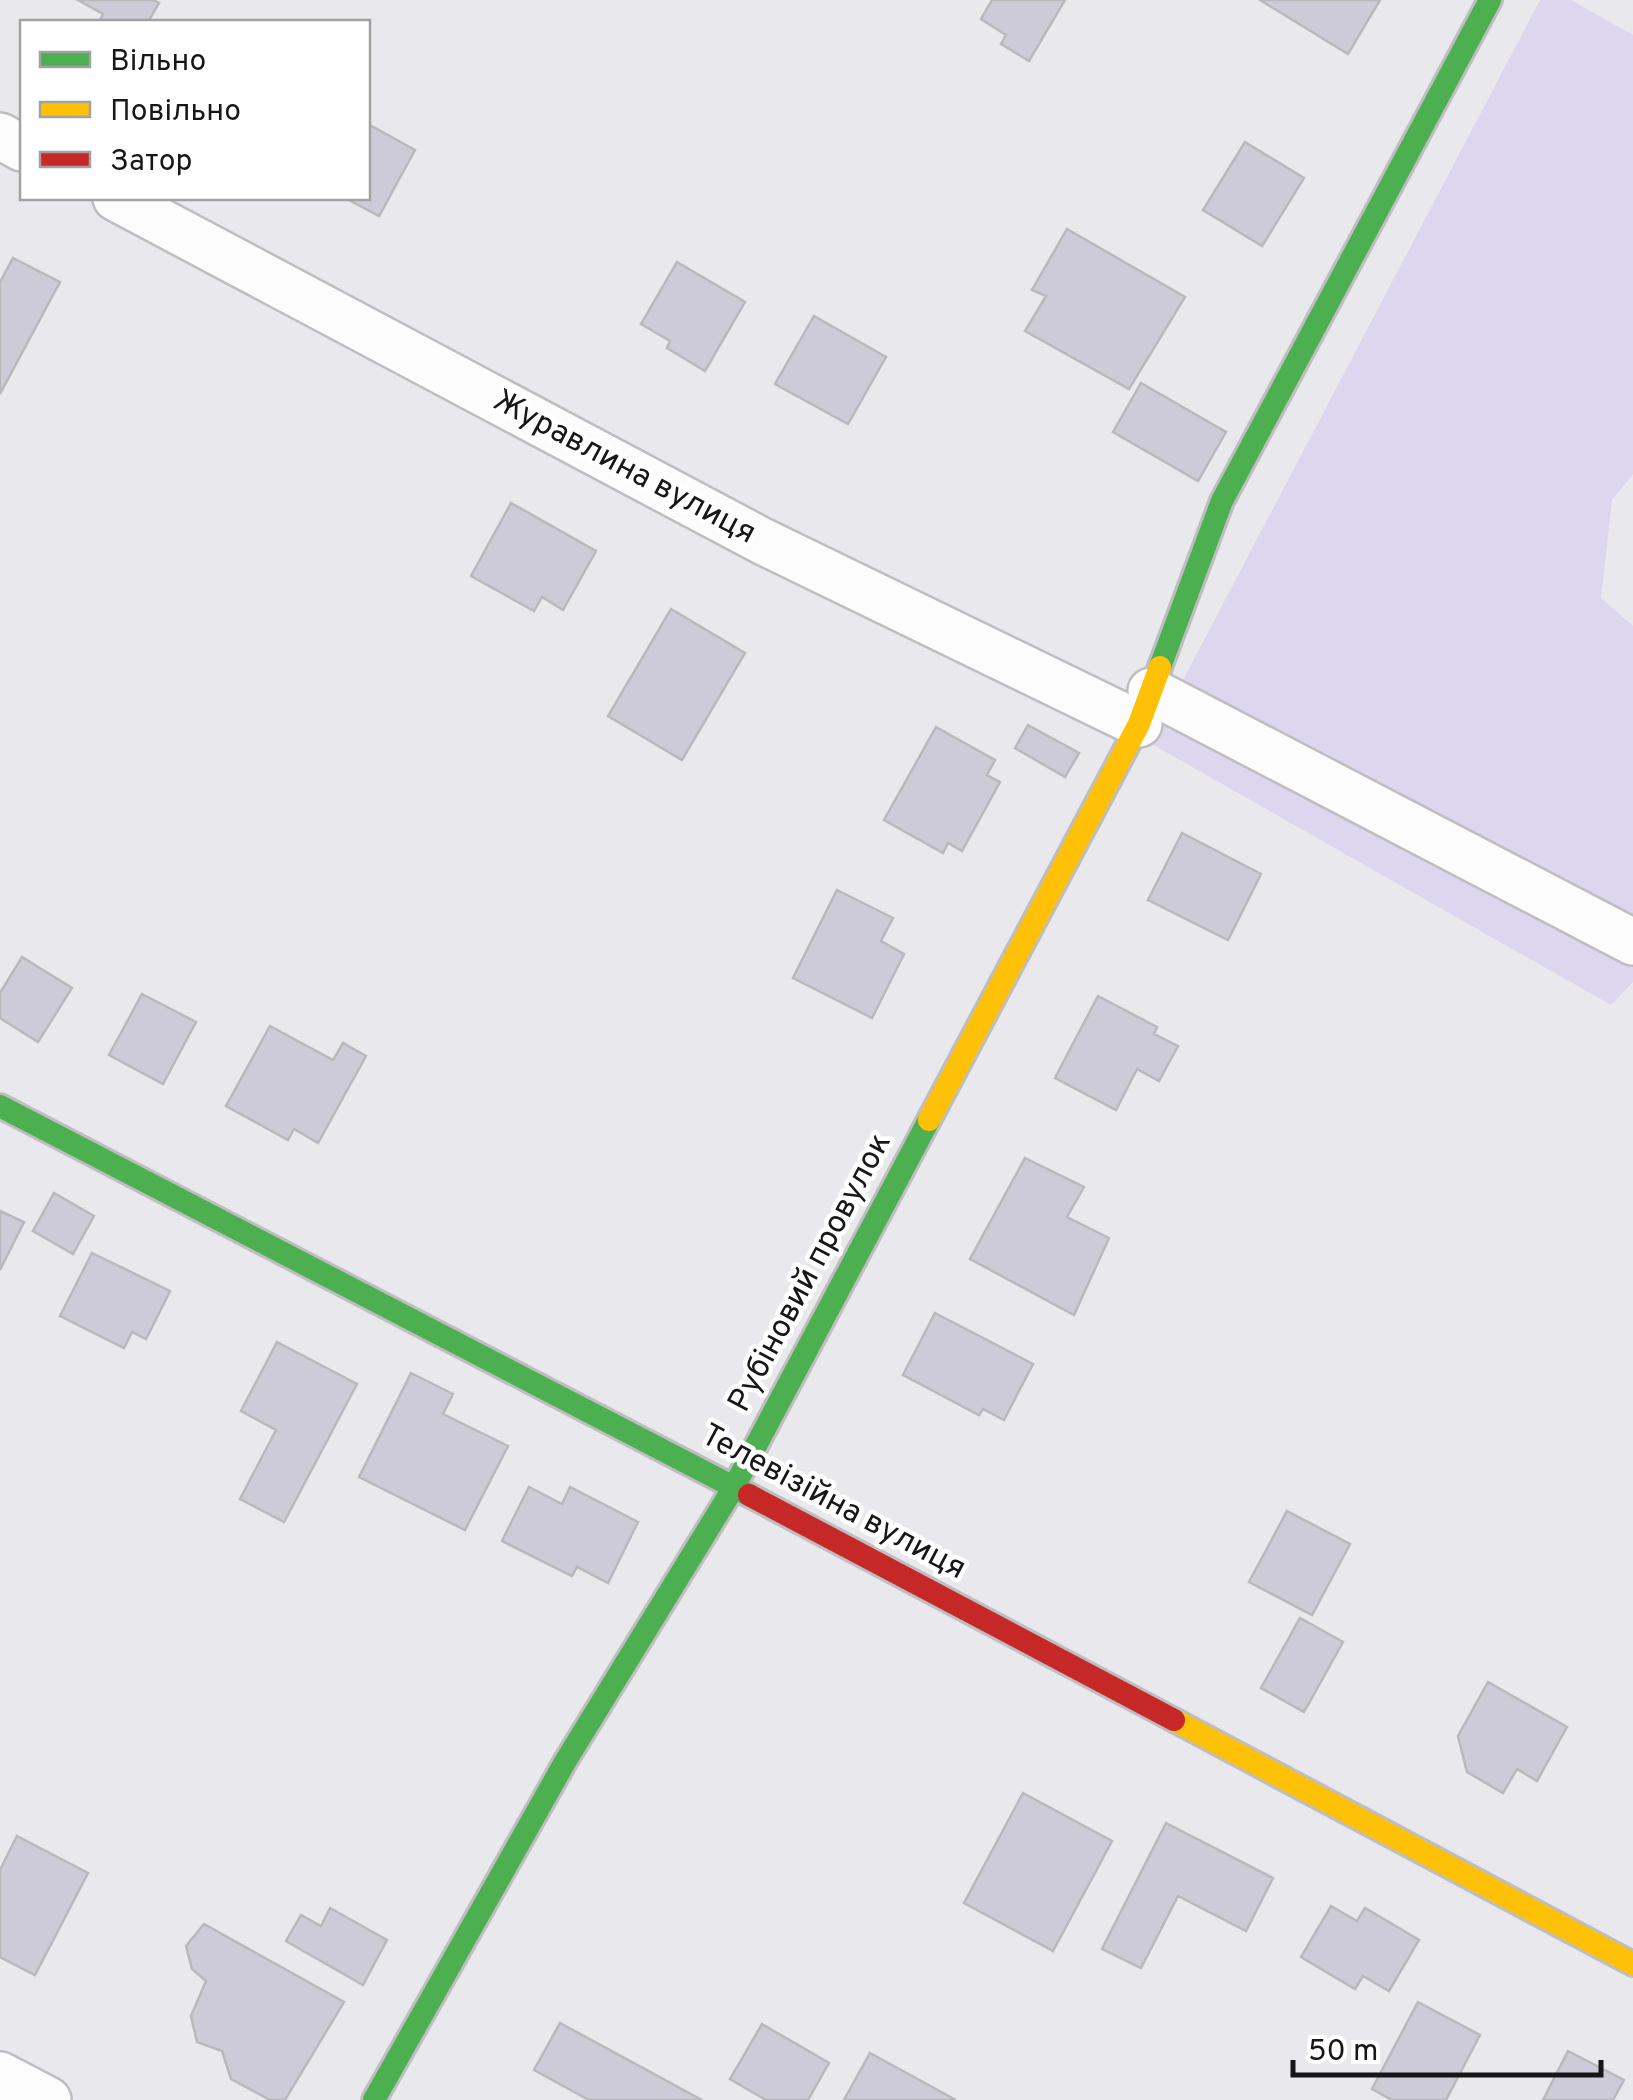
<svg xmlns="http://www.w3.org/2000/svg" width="1633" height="2100" viewBox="0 0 1633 2100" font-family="Overpass,sans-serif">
  <rect width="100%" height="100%" fill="#e9e8ec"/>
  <path fill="#dcd7ee" d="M1540 0H1571L1633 35V474L1612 500 1601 598 1633 626V982L1611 1005 1150 743Z"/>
  <path fill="#cecbd8" stroke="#b9b9bc" stroke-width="2.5" d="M78 0H153L159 3 148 22H99L103 14Z
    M992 0H1065L1029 61 1001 44 1006 35 981 19Z
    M1260 0H1380L1348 54Z
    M368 124 415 150 379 216 345 198H368Z
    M1245 142 1304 178 1262 246 1203 210Z
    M1067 229 1185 297 1129 389 1025 331 1046 296 1032 290Z
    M13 258 60 282 0 394V282Z
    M677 262 745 302 705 371 667 348 670 341 641 324Z
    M814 316 886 357 848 424 775 384Z
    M1141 383 1226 432 1198 481 1113 432Z
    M511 503 596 551 563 610 542 597 534 611 471 576Z
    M671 609 745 653 682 760 608 716Z
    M1028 725 1079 753 1065 777 1015 748Z
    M936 727 995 760 987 775 1000 782 962 851 948 843 943 853 884 820Z
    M1182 833 1261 874 1228 940 1148 900Z
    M837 890 893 918 881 941 904 954 872 1018 793 978Z
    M22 957 72 988 38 1042 0 1018V993Z
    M142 994 196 1022 163 1084 109 1055Z
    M1098 996 1157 1027 1154 1034 1178 1046 1159 1081 1137 1069 1116 1110 1055 1078Z
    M270 1026 333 1060 343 1043 366 1056 318 1143 294 1129 288 1140 226 1106Z
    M1025 1158 1084 1187 1067 1217 1109 1238 1074 1315 970 1259Z
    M54 1193 94 1216 73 1254 33 1231Z
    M0 1211 24 1222 0 1270Z
    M92 1253 170 1291 146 1339 132 1332 124 1348 60 1316Z
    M935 1313 1033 1364 1004 1420 983 1409 979 1415 903 1375Z
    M277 1342 357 1384 284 1522 240 1499 276 1430 241 1411Z
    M411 1373 453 1394 443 1414 508 1446 465 1530 359 1477Z
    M529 1487 562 1504 570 1487 638 1522 608 1583 577 1567 572 1576 502 1541Z
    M1287 1511 1350 1544 1312 1615 1249 1582Z
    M1300 1618 1343 1642 1304 1712 1261 1688Z
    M1488 1682 1567 1727 1537 1781 1517 1769 1503 1793 1467 1772 1458 1736Z
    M1023 1793 1112 1841 1053 1951 964 1903Z
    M1166 1823 1273 1878 1246 1931 1178 1896 1141 1968 1102 1949Z
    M17 1836 88 1873 35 1975 0 1957V1870Z
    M1331 1906 1357 1921 1365 1908 1419 1940 1389 1991 1363 1976 1355 1989 1301 1957Z
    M330 1908 387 1940 363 1985 286 1941 301 1915 321 1926Z
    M204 1924 344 2002 285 2100H270L231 2079 222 2051 197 2042 191 2016 206 1981 192 1969 186 1946Z
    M1418 2002 1480 2035 1446 2100H1392L1372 2089Z
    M560 2023 702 2100H589L534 2070Z
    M762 2024 829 2063 808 2100H766L730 2079Z
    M1568 2051 1624 2080 1613 2100H1543Z
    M870 2053 956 2100H844Z"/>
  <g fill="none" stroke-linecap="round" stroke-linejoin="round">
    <g stroke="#bebdc0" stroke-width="50">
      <path id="street" d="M0 136 22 148
        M116 198 762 541 1139 724
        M1151 691 1633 942
        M0 2075 48 2100"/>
    </g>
    <g stroke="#bebdc0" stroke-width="28">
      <path id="fast" d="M1160 667 1222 501 1490 0
        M0 1106 749 1495
        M374 2100 565 1762 734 1487 929 1120"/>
    </g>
    <g stroke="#bebdc0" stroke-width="28">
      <path id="slow" d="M929 1120 1139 724 1160 667
        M1174 1720 1633 1964"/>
    </g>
    <g stroke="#bebdc0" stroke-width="28">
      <path id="jam" d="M749 1495 1174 1720"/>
    </g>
    <use href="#street" stroke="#fcfcfc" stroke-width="45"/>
    <use href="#fast" stroke="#4caf50" stroke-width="22"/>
    <use href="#slow" stroke="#ffc107" stroke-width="22"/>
    <use href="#jam" stroke="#c62828" stroke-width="22"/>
  </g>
  <g text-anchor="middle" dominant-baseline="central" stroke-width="9" stroke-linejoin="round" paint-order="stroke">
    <g font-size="32" fill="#171719" stroke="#fff">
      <text transform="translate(624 468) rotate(28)">Журавлина вулиця</text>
      <text transform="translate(811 1273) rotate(-62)">Рубіновий провулок</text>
      <text transform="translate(833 1503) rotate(28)">Телевізійна вулиця</text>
    </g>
  </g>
  <rect x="20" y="20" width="350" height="180" fill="#ffffff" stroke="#a2a2a3" stroke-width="2.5"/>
  <rect x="40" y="52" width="50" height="15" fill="#4caf50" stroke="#a2a2a3" stroke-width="2.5"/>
  <text x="110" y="70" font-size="30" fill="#171719">Вільно</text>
  <rect x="40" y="102" width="50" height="15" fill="#ffc107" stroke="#a2a2a3" stroke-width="2.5"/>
  <text x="110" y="120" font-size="30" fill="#171719">Повільно</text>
  <rect x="40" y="152" width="50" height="15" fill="#c62828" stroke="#a2a2a3" stroke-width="2.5"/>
  <text x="110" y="170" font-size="30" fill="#171719">Затор</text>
  <path d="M1293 2060v15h308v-15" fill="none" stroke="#171719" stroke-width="5"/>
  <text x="1308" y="2060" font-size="30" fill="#171719" stroke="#ffffff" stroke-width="8" paint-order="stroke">50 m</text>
</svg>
